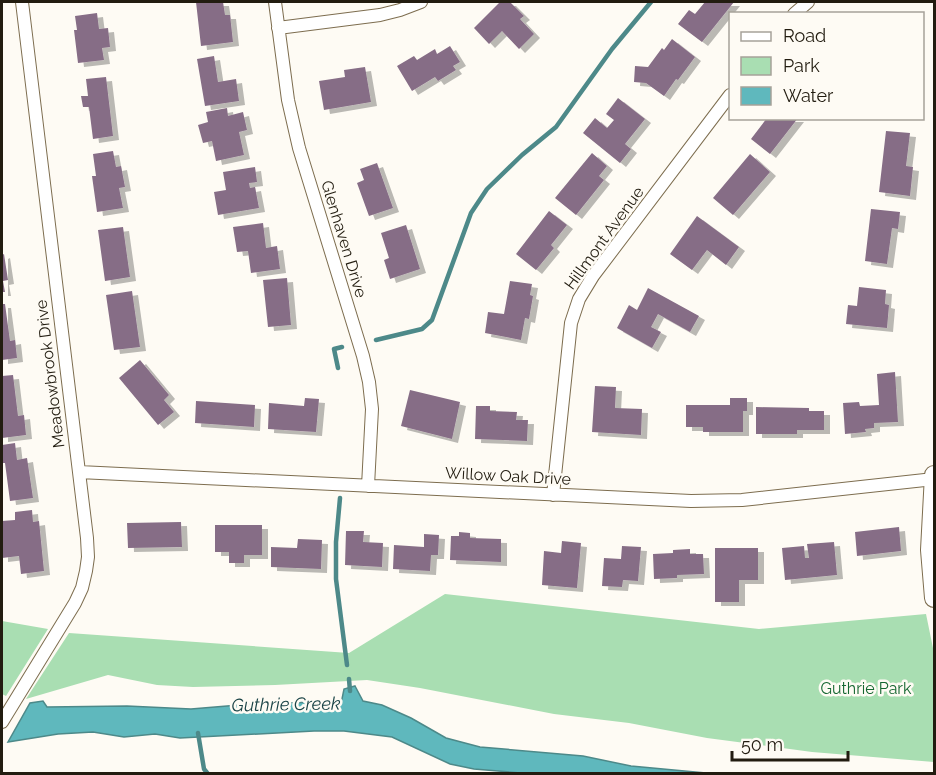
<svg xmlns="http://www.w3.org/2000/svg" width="936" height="775" viewBox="0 0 936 775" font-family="Raleway,sans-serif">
  <defs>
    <filter id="shadow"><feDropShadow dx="6" dy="4" stdDeviation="0" flood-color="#0004"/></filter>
  </defs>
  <rect width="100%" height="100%" fill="#fefbf4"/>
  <path fill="#a9deb2" d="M445 594 759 629 926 614 934 653V762L812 752 707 738 629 723 554 714 420 688 367 680 275 685 193 687 157 685 108 675 26 699 69 633 349 653Z
    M2 621 48 629 6 696 2 694Z"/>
  <path fill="#5fb8bd" stroke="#4d8989" stroke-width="1.5" d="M355 686 363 701 382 705 411 718 446 738 480 747 583 756 631 766 706 773 533 774 474 769 450 764 392 737 344 731H314L180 738 155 734 124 737 93 732 58 734 8 742 30 703 43 701 47 707 127 706 191 709 251 704 316 702 339 703 342 699 344 689Z"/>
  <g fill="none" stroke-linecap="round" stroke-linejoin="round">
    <path stroke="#4d8989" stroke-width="4.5" d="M376 340 422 329 432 320 471 213 487 189 522 155 556 127 612 49 651 2
      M338 368 334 349 342 347
      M340 498 336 542V579L347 665
      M349 679 350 691
      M198 733 204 769 208 774"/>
  </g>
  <path fill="#866d86" filter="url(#shadow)" d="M196 2H223L225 15H230L233 42 201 46Z
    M500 2H510L524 16 520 19 534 34 519 49 502 31 489 44 474 28Z
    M705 2H734L702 42 678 24 689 10 695 14Z
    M97 13 99 29 108 28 110 47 102 48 104 60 78 63 74 30H77L75 16Z
    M672 39 695 57 678 80 676 79 664 96 646 83 634 82 635 66 648 67 662 48 664 50Z
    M450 46 460 62 453 66 456 70 438 81 435 77 412 91 397 66 414 56 417 60 435 49 437 54Z
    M214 56 218 82 236 79 239 101 205 106 197 59Z
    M365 67 371 102 324 110 319 81 345 77 344 70Z
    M106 77 113 136 93 139 89 107H83L81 96H88L86 79Z
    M618 98 645 119 625 144 631 149 620 163 583 133 595 118 607 128 614 120 606 114Z
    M227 108 228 116 243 112 247 130 239 132 244 155 216 161 212 141 203 143 198 125 208 122 206 112Z
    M767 118H798L770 154 751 139Z
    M886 131 910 133 906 166 913 167 910 196 879 192Z
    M113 151 116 167 121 166 125 187 119 188 123 208 97 212 92 176H96L93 154Z
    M592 153 607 166 599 176 604 180 576 215 555 198Z
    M750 154 770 172 733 215 713 198Z
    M377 163 393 208 369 216 357 183 364 180 360 169Z
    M255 167 257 182 249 183 250 188 255 187 259 208 218 215 214 192 226 190 223 172Z
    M871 209 900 212 898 229 892 228 887 264 865 261Z
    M549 211 567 225 551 245 554 248 536 270 516 254Z
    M697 216 739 247 726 265 707 250 692 270 670 254Z
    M263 223 266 248 277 246 280 269 251 273 248 251 237 252 233 227Z
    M406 225 420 269 390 279 384 260 389 258 381 233Z
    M123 227 130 277 105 281 98 230Z
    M4 254 8 280 3 281 5 292H2V255Z
    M287 278 291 325 268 327 263 280Z
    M510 281 532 284 530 295 533 296 529 319 525 318 521 340 485 333 488 312 504 314Z
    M859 287 886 290 885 304 889 305 887 328 846 324 848 305 857 306Z
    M648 288 699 316 690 332 658 314 651 327 661 332 652 348 617 328 629 305 637 310Z
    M132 291 140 347 114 350 106 295Z
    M2 304H5L10 341 15 340 17 358 2 360Z
    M140 360 169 395 164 400 174 412 158 425 119 378Z
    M895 372 898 422 874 423V428L865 429 866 432 845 434 843 403 859 402 860 406 879 405 877 374Z
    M13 375 18 416 24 415 26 435 2 438V376Z
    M595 386 616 387 615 408 642 409 641 435 592 432Z
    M410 390 460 402 452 439 401 426Z
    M305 398 319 399 316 432 268 429 269 403 304 406Z
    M730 398H747V411H743V432H703V427H686V405H730Z
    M196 401 255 405 254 427 195 423Z
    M476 406H490V411L517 412 516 420H528L527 441 475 439Z
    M756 407 809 408V411H824V430H797V434H756Z
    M15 443 17 460 27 458 33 498 10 501 5 463H2V445Z
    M32 510 33 522 39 521 44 571 21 574 19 556 2 558V521L15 520V512Z
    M181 522 182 547 128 548 127 523Z
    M215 525H262V555H244V563H229V552H215Z
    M899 527 901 551 857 556 855 532Z
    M346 531H364L363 542 383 543 382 567 345 565Z
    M459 532 470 533V538L501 539V562L450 560 451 536H459Z
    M424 534 439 535 438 555H431L430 571 393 569 394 545 424 547Z
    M298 539 322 540 321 569 271 567V547L297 548Z
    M562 541 581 543 577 588 542 585 544 551 561 553Z
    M834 542 837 575 785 580 782 548 804 546 805 558H809L807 544Z
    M622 546 641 547 638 581 623 580 622 587 602 586 604 558 621 559Z
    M715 548H758V580H739V602H715Z
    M690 549V554H703L704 574 677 575V578L654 579 653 554 673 553V550Z"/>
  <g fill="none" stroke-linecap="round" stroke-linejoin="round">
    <g stroke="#7d6d4f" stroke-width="14">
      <path id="street" d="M275 2 288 100 299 148 363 356 369 382 372 409 368 486
        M794 14 808 2
        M278 28 380 15 400 10 421 2
        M79 472 691 501 742 500 934 479
        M553 495 571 323 579 299 593 276 730 95
        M2 722 75 603 82 588 86 571 88 557 87 538 22 2"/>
    </g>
    <g stroke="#7d6d4f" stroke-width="20">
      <path id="secondary" d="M934 475 930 550 934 598"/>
    </g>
    <use href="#street" stroke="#fff" stroke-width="12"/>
    <use href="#secondary" stroke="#fff" stroke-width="18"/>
  </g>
  <g text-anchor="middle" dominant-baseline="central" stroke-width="5" stroke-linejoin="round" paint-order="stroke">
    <g font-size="16" fill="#221c10" stroke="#fefbf4">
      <text transform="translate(604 238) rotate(-54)">Hillmont Avenue</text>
      <text transform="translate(344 239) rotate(73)">Glenhaven Drive</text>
      <text transform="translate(50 374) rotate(-97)">Meadowbrook Drive</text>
      <text transform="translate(508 476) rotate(3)">Willow Oak Drive</text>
    </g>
    <g font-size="16" fill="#156731" stroke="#fefbf4">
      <text x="866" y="688">Guthrie Park</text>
    </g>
    <g font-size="18" font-style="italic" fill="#1a4346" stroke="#fefbf4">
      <text transform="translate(286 704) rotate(-1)">Guthrie Creek</text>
    </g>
  </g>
  <rect width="936" height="775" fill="none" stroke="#221c10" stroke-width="6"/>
  <rect x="729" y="12" width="195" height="108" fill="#fefbf4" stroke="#a6a299" stroke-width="1.5"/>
  <rect x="741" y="32" width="30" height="9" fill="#ffffff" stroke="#a6a299" stroke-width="1.5"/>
  <text x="783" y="42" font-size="18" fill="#221c10">Road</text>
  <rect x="741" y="57" width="30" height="18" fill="#a9deb2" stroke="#a6a299" stroke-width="1.5"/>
  <text x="783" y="72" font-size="18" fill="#221c10">Park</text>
  <rect x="741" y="87" width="30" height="18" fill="#5fb8bd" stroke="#a6a299" stroke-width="1.5"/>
  <text x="783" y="102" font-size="18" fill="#221c10">Water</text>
  <path d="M732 751v9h116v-9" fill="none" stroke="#221c10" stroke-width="3"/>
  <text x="741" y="751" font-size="18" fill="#221c10" stroke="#fefbf4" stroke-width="4.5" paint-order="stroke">50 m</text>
</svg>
